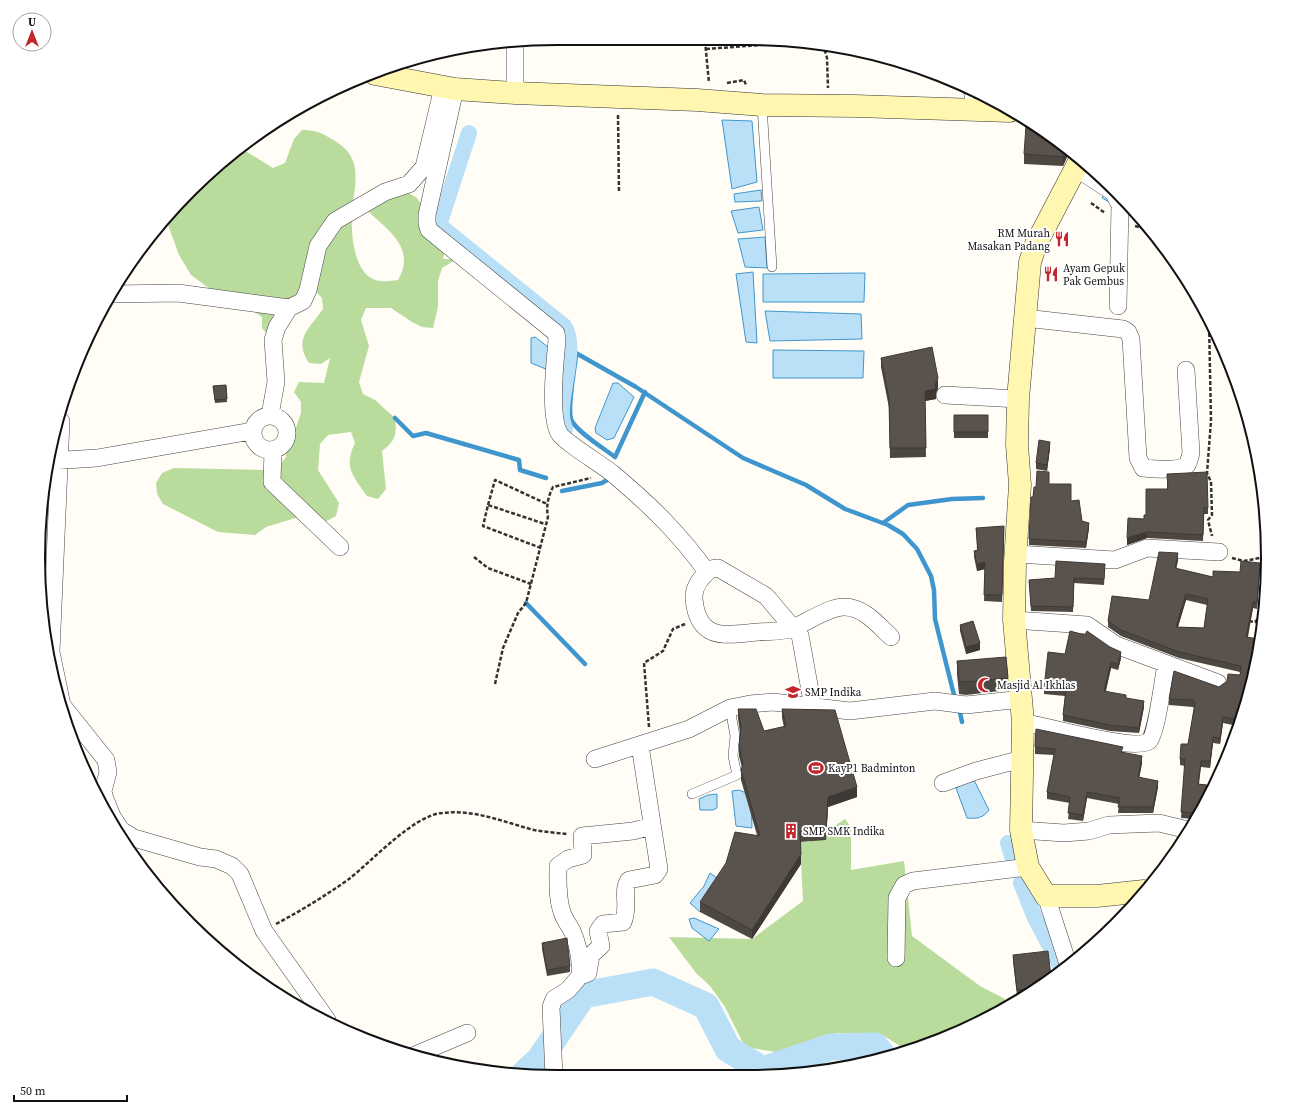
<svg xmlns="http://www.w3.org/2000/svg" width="1306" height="1115" viewBox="0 0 1306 1115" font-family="'Source Serif 4',serif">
  <rect width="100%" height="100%" fill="#fffdf5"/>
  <path fill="#b9dc9c" d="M302 130C314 130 320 132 330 138 341 144 351 152 354 164 358 180 353 197 352 213 351 232 353 267 371 278 379 283 389 281 398 280 416 249 390 232 369 212V201L406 191 417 198 425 209 442 218 439 225 448 238 443 259H457L442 268 438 281V307L433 328 422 327 412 322 391 308H366L361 320 369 346 359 382 363 394 375 400 395 418C397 435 396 440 382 451L386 489 378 499 367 496C353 476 343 467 355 443L351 432 328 435 320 444 318 470 339 503 336 516 325 522 302 516 266 527 255 535 218 532 163 504 157 494 156 483 162 473 174 468 266 470 279 466 286 457V446L293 436 301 413V402L294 392 299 382 324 383 330 358 321 364 309 363C293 339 309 329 323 309L322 298 314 290 270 337 262 328V317L242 304 210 289 191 275 179 255 167 222 215 167 242 149 273 168 285 163 294 139Z
    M845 819 851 827V870L904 861 912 936 980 986 1005 999 1000 1011 916 1049 908 1051 881 1034 837 1033 782 1053 745 1047 725 1007 710 986 696 973 669 937 752 939 803 901 800 842H809Z"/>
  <path fill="#b9e0f7" stroke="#3f96cf" d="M722 120 752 121 757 182 732 189Z
    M1108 186 1139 215 1142 220 1102 198Z
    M761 190 762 201 735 202 734 194Z
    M759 207 763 230 738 233 731 211Z
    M765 237 767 268 745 267 738 239Z
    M753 272 757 343 746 342 736 274Z
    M865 273 864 302H763V274Z
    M765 311 861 314 862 339 770 341Z
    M535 337 557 354 553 372 531 363V338Z
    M773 350 864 351 863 378H773Z
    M613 383H618L634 397 614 438 607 440 596 433 595 428Z
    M973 778 989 810C983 818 977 819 967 818L956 788Z
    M739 790 751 795 752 828 736 826 732 791Z
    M717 794V808L713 810H700L699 799 708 795Z
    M710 873 720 880 700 912 690 903 704 886Z
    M694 918 719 929 709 941 692 928 689 919Z"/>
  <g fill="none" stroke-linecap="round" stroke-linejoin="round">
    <path stroke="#3f96cf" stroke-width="4.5" d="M560 344 636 387 743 458 806 485 845 509 888 525 903 534 917 549 931 576 934 590 935 619 955 699
      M576 354C575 369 567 406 571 419 575 431 605 449 615 457L645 392
      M395 418 413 436 426 433 519 460 520 470 546 478
      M562 491 602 483 607 480 608 474
      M883 523 908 505 952 499 983 498
      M526 603 585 664
      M959 708 962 722"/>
    <path stroke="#b9e0f7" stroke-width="16" d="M469 133 439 225 564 326C578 346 560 392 562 416 562 420 564 425 565 429
      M1008 843 1015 866
      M1021 883 1035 918 1062 969"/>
    <path stroke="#b9e0f7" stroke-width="27" d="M524 1074 540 1059 583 995 653 982 706 1006 728 1049 763 1070 831 1047 875 1046 883 1056"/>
    <g stroke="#444" stroke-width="10">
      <path id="lane" d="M968 88 971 110
        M762 105 772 267
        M692 794 737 775 733 756 735 736 730 708"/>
    </g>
    <g stroke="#444" stroke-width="18">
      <path id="street" d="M515 44V93
        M455 89 427 215V223L429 230 556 333 557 340C555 361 549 415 559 433 563 441 602 465 612 473 649 504 679 533 707 572
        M1076 168 1113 192 1120 205 1118 306
        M112 294 178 293 289 308
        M1025 318 1123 329 1128 332 1131 339 1138 458 1143 468C1152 469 1180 471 1187 465 1189 462 1190 457 1191 453L1186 370
        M945 395 1018 399
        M270 415 276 382 273 340 277 327 289 308 303 301 308 290 318 246 335 221 385 192 409 184 424 167 443 87
        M253 433a17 17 0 1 1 34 0a17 17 0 1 1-34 0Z
        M61 421 51 652 62 705 106 760 108 772 103 791 105 799 112 816 121 830 134 838 200 857 216 859 232 866 240 874 264 931 327 1020
        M273 450 272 482 340 547
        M50 461 97 458 252 431
        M1016 554 1115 560 1147 548 1219 552
        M1014 620 1087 625 1116 645 1218 683
        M793 628 766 596 718 568 711 569C702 576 693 587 694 599 698 642 726 635 758 632 768 631 781 632 791 629 806 623 828 607 844 607 864 607 878 625 891 637
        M800 635 813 707
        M1023 722C1045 726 1135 752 1149 741 1156 736 1164 675 1166 664
        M595 759 689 729 730 708 750 704 773 702 850 711 935 701 966 705 1022 699
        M943 783 976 771 1022 759
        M1021 830 1064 833 1089 831 1109 825 1159 823 1188 830
        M1046 896 1068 964
        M896 958 897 898 904 885 913 881 1028 867
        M580 976C581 960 579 946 572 931 569 925 564 919 562 912 557 898 558 881 558 866L568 859 583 855 582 836 633 831 652 826
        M415 1055 467 1033
        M554 1077 551 1007 554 999 568 990 580 976 588 973 591 955 601 946 598 931 603 924 623 922C630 907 621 891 629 880L655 875 659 869 640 745"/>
    </g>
    <g stroke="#333" stroke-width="23">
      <path id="secondary" d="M375 74 455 89 515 93 697 100 762 105 855 106 1010 111
        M1080 160 1036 244 1030 262 1018 399 1017 445 1020 485 1015 562 1014 620 1023 722 1021 830 1028 867 1046 896H1097L1144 891"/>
    </g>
    <path stroke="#333" stroke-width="2.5" stroke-dasharray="4 2" stroke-linecap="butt" d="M705 41 709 83
      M823 44 827 58 828 88
      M706 49 801 42
      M727 83 744 80 746 85
      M618 115 619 193
      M1091 203 1105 213
      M1135 226 1150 230
      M1209 321 1211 421 1207 473 1211 482 1212 515 1208 520 1212 536
      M1258 479 1263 530
      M488 505 495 480 547 504
      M1265 530H1263L1266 556
      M541 548 483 526 488 505 545 524
      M474 557 488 568 531 584
      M1232 558 1244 561 1265 557 1266 560
      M1261 587H1267
      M1249 621 1255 622 1259 618 1261 587 1266 565
      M495 684 503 648 518 613 526 603 548 517C546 506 548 497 553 487L591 478
      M649 727 644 663 663 651 673 629 685 624
      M276 924C302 910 325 896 349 879 372 861 414 815 442 813 475 809 503 822 534 830 545 832 557 833 567 834"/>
    <use href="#lane" stroke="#fff" stroke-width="9"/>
    <use href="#street" stroke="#fff" stroke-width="17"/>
    <use href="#secondary" stroke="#fff6b0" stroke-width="22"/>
  </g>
  <path fill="#4d4742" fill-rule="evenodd" d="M1065 146 1068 148 1067 157 1063 166 1024 164V154Z
    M881 358 938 388 936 393V399L925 401 926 457 890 458 889 408 881 367Z
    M226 385 227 402 215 403 213 386Z
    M954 415H988V438H954Z
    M1050 448 1047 471 1036 469V463Z
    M1167 474 1208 508V514H1204L1203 541 1147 538 1127 545 1146 515 1167 489Z
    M1049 484 1071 501 1082 521 1089 528 1086 548 1029 545V539L1033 497 1036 487Z
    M976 528 1004 533 1002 602 984 601 985 569 977 571 974 557V551L977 550Z
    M1178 560 1176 569 1213 577 1240 572 1260 569 1257 609 1253 608 1248 637 1250 692 1238 726 1223 723 1220 744 1213 743 1210 768 1201 767 1199 784 1215 786 1194 819 1181 818 1185 766 1180 765V759L1188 744 1194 708 1193 707 1169 705V699L1219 687 1240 675V672L1179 658 1121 636 1108 627V621L1149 600ZM1186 600 1207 605 1204 628 1178 627Z
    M1105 569 1104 585 1074 583 1073 612 1031 611 1029 580 1055 578Z
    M960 625 980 650 966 654 960 631Z
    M1065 654 1121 658 1118 670 1111 668 1106 691 1126 698 1144 707 1139 733 1110 731 1063 721V715L1065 696 1044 694V688Z
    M957 661 1008 678V690L966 695 959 694 957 674Z
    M738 709 764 731 784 727 782 718V709L857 797 828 807 826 840 800 842 801 864 752 939 700 912V902L757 835 741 780V770L742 768 739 756V746L740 733 738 718Z
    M1035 747 1123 752 1142 763 1139 778 1158 787 1153 813H1118L1119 804 1087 798 1083 821 1068 819 1070 803 1047 799V792L1054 755 1035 754Z
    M542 943 570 966V972L547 976 542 949Z
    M1013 955 1051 977 1025 995 1017 996 1013 961Z"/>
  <path fill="#3f3936" d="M1067 148H1068L1067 157 1063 166V157Z
    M938 378V388L936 393V399L925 401V391L935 384Z
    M1050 442V448L1047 471V465Z
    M1089 523V528L1086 548V542Z
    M1147 532V538L1127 545V538Z
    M1178 553V560L1175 575V568Z
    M985 562V569L977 571V564Z
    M1260 563V569L1257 609V602Z
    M1186 594V600L1176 633V627Z
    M1253 602V608L1246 643V637Z
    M980 643V650L966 654V647Z
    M1121 652V658L1118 670V664Z
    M1111 662V668L1104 697V691Z
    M1144 701V707L1139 733V728Z
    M1223 717V723L1220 744V738Z
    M1213 737V743L1210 768V761Z
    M1142 756V763L1138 784V777Z
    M1158 781V787L1153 813V807Z
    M857 787V797L828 807 826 840V830L828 797Z
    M1087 792V798L1083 821V815Z
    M801 854V864L752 939V930Z"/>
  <path fill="#5a524d" stroke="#3f3936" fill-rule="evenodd" d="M1026 126 1035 127 1065 146 1067 148 1063 157 1024 154Z
    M932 347 938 378 935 384 936 389 925 391 926 448H890L889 399 881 358Z
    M226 385 227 399 215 400 213 386Z
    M954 415H988V432H954Z
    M1039 440 1050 442 1047 465 1036 463Z
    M1037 471 1049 472V484H1071V501L1079 500 1082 521 1089 523 1086 542 1029 539 1031 497H1033L1034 487H1036Z
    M1207 472 1208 508 1204 507 1203 535 1147 532 1127 538 1128 518 1144 519V515H1146V489H1168L1167 474Z
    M1004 526 1002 595H984L985 562 977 564 974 551 978 550 976 528Z
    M1159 552 1178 553 1175 568 1213 577V571L1240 572 1241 561 1260 563 1257 602H1253L1246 637 1259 639 1250 692 1240 720 1223 717 1220 738 1213 737 1210 761H1201L1198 784 1215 786 1197 816V813L1181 812 1185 759H1180L1181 744H1188L1195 703 1193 700 1169 699 1174 671 1219 687 1227 681 1228 674 1240 675 1241 666 1179 652 1121 630 1108 621 1112 596 1149 600ZM1186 594 1208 599 1204 628 1176 627Z
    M1056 561 1105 564 1104 579 1074 578 1073 607 1031 606 1029 580 1055 578Z
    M973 621 980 643 966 647 960 625Z
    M1070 631 1085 635 1087 631 1110 647 1121 652 1118 664 1111 662 1104 691 1126 695V698L1144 701 1139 728 1110 725 1063 715 1066 690 1044 688 1048 652 1065 654Z
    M1006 657 1008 678 966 682 959 681 957 661Z
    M738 709H756L764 731 786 726 782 709 835 710 857 787 828 797 826 830 800 832 801 854 752 930 700 902 726 863 735 832 760 836 741 770 743 764 739 746 741 727Z
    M1036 729 1123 747 1121 752 1142 756 1138 777 1158 781 1153 807H1118L1120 798 1087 792 1083 815 1068 813 1070 797 1047 792 1055 749 1035 747Z
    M567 938 570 966 547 970 542 943Z
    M1091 948 1083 954V949Z
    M1048 951 1051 977 1036 988 1017 990 1013 955Z"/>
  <defs>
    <g id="restaurant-bare" transform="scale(1.2)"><path d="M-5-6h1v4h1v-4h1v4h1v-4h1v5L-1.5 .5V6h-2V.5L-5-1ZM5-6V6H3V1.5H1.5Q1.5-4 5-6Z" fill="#c4262e" stroke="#fff" stroke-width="2.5" paint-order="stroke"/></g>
    <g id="mosque-bare" transform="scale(1.2)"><path d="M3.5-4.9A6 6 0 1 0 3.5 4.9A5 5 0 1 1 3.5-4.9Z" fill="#c4262e" stroke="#fff" stroke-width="2.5" paint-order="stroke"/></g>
    <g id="school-bare" transform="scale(1.2)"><path d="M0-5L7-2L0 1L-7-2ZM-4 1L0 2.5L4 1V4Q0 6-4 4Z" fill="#c4262e" stroke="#fff" stroke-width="2.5" paint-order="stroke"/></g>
    <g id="stadium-bare" transform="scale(1.2)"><path d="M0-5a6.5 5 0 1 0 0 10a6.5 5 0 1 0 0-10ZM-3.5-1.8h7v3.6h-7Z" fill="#c4262e" stroke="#fff" stroke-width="2.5" paint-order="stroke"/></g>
    <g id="building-bare" transform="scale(1.2)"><path d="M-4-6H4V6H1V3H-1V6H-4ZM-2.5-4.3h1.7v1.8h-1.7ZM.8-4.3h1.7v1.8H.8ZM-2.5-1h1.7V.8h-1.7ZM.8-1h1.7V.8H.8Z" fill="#c4262e" stroke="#fff" stroke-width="2.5" paint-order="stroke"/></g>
  </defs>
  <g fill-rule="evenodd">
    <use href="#restaurant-bare" x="1062" y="239"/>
    <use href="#restaurant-bare" x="1051" y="274"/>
    <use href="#mosque-bare" x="985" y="685"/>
    <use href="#school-bare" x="793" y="692"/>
    <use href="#stadium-bare" x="816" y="768"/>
    <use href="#building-bare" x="791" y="831"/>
  </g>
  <g text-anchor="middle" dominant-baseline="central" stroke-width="4" stroke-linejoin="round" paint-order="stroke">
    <g font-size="11" fill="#111" stroke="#fff" text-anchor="start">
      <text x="1050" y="233" text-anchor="end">RM Murah<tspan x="1050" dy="13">Masakan Padang</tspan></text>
      <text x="1063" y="268">Ayam Gepuk<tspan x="1063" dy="13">Pak Gembus</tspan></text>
      <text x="997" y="685">Masjid Al Ikhlas</text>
      <text x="805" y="692">SMP Indika</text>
      <text x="828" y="768">KayP1 Badminton</text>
      <text x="803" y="831">SMP SMK Indika</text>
    </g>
  </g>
  <path d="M0 0H1306V1115H0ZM557 45H749A512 512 0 0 1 1261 557V558A512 512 0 0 1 749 1070H557A512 512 0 0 1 45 558V557A512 512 0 0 1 557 45Z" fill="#fff" fill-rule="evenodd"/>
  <path fill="none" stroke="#111" stroke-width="2" d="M557 45H749A512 512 0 0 1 1261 557V558A512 512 0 0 1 749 1070H557A512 512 0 0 1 45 558V557A512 512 0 0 1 557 45Z"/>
  <g transform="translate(32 32)"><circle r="19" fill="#ffffff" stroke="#a0a0a0"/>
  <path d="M0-3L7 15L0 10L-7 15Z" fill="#c4262e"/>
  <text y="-6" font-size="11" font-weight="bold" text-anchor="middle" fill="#111111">U</text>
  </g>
  <path d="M14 1095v6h113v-6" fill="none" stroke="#111111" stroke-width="2"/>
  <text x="20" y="1095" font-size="12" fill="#111111" stroke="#ffffff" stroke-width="3" paint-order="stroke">50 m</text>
</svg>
